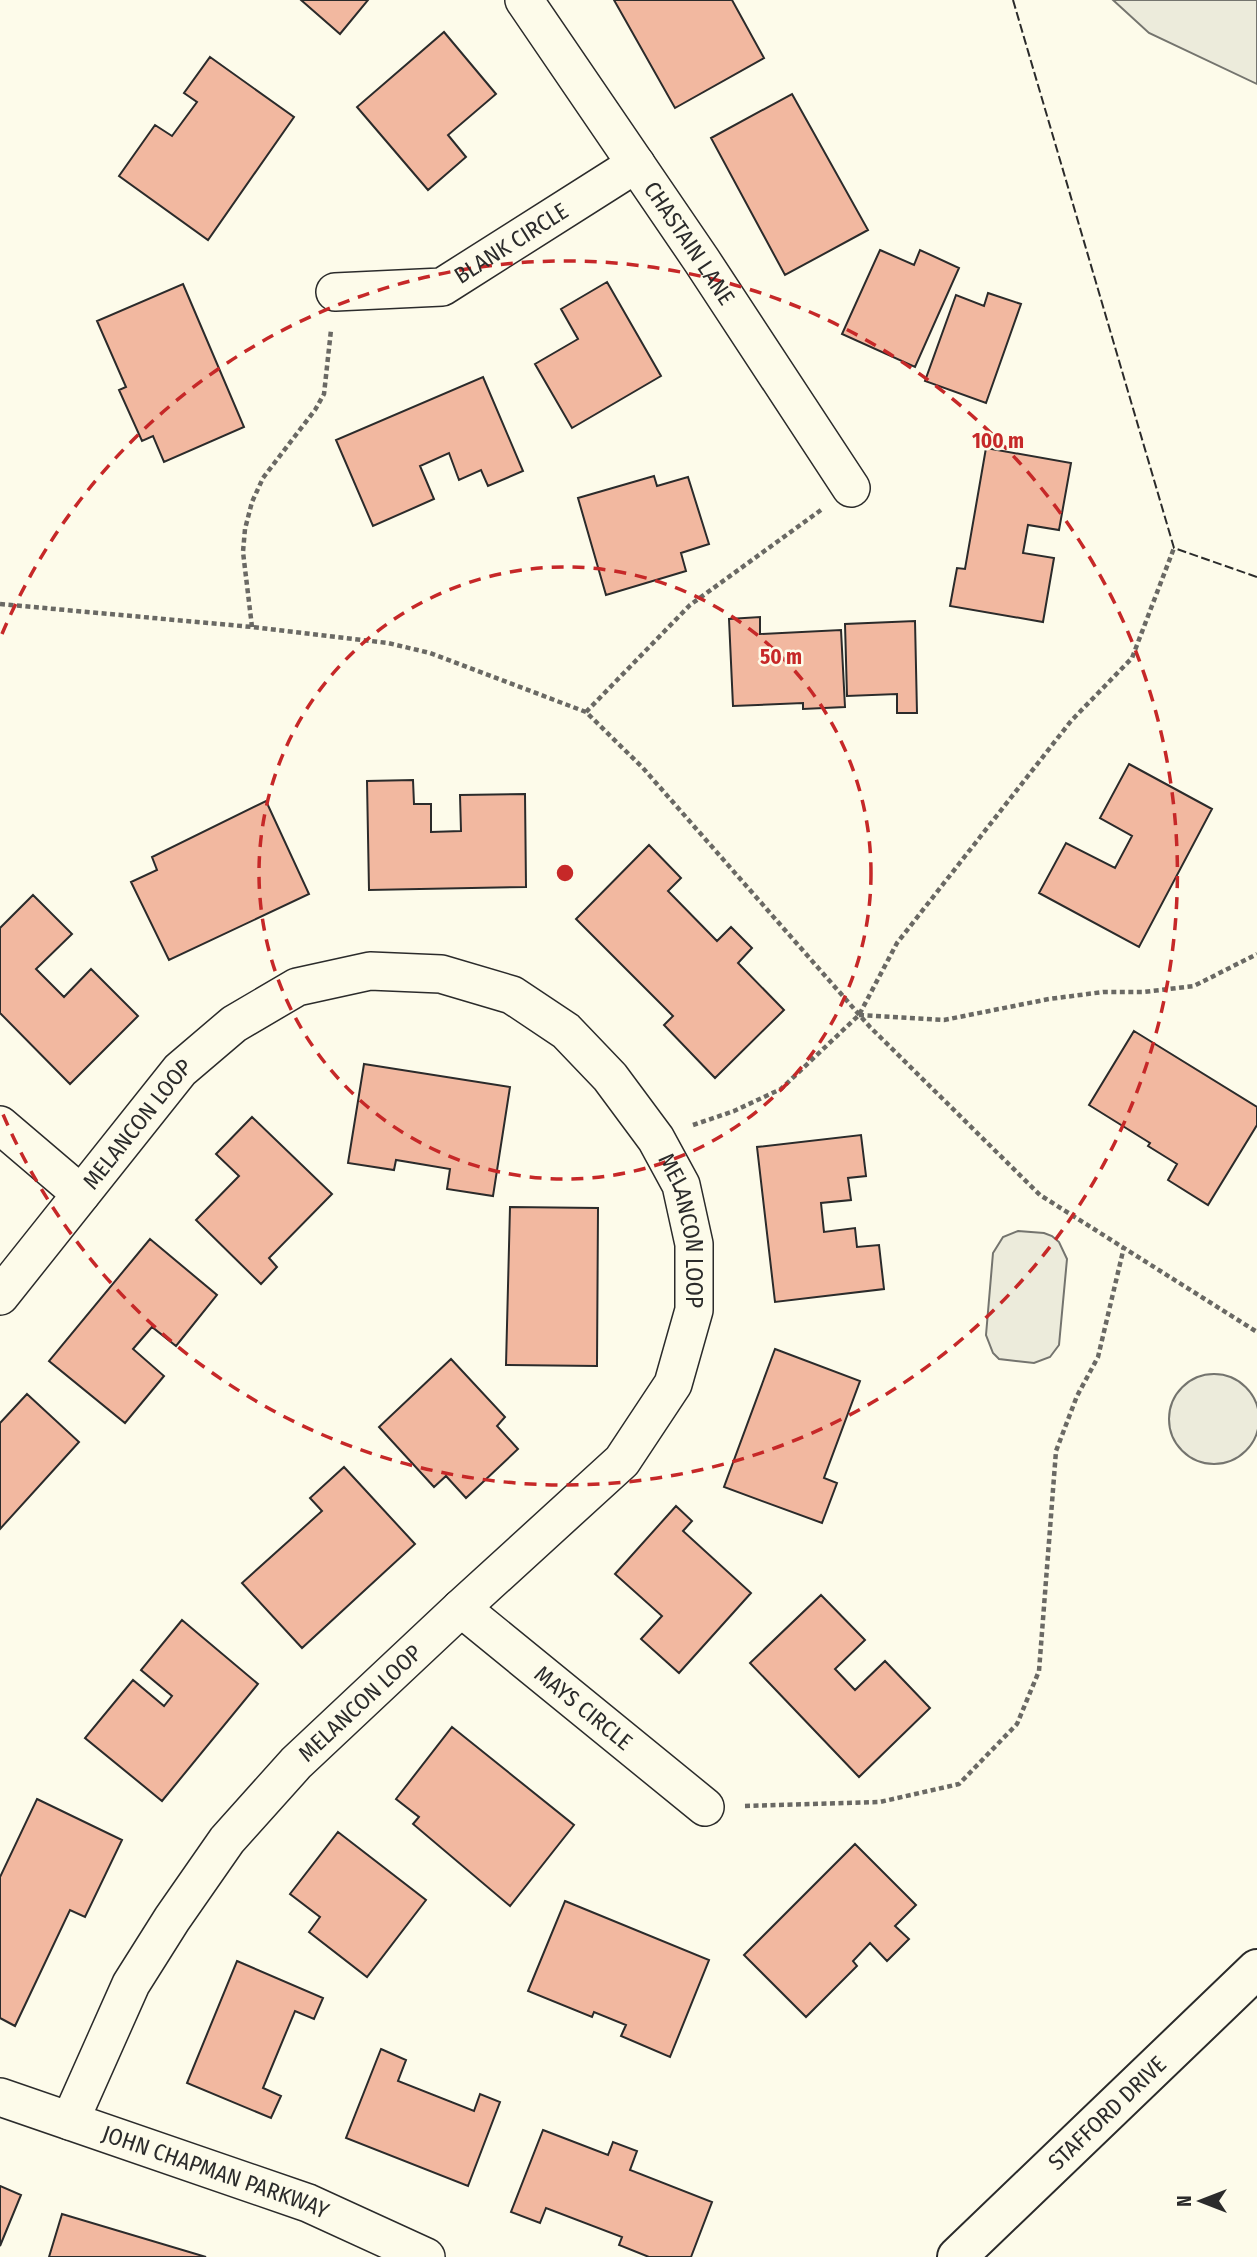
<svg xmlns="http://www.w3.org/2000/svg" width="1257" height="2257" viewBox="0 0 1257 2257" font-family="'Fira Sans Condensed',sans-serif">
  <rect width="100%" height="100%" fill="#fdfbea"/>
  <path fill="#ecebdb" stroke="#74746e" stroke-width="2" d="M1113 0H1257V84L1149 33Z
    M1018 1231 1044 1233 1052 1236 1059 1242 1067 1259 1059 1345 1050 1357 1034 1363 999 1359 993 1353 986 1335 993 1253 1003 1237Z
    M1169 1419a45 45 0 1 1 90 0a45 45 0 1 1-90 0Z"/>
  <path fill="#f2b8a0" stroke="#2b2b2b" stroke-width="2" d="M301 0H368L340 34Z
    M614 0H732L764 58 675 108Z
    M444 32 496 94 448 135 466 157 428 190 357 107Z
    M210 57 294 117 208 240 119 176 155 125 172 136 197 102 184 93Z
    M792 94 868 230 785 275 711 138Z
    M880 250 914 265 920 250 959 268 915 367 842 334Z
    M607 282 661 376 572 428 535 364 578 339 561 309Z
    M183 284 244 427 164 462 153 436 142 441 119 390 126 387 97 321Z
    M988 293 1021 304 986 403 925 381 956 295 984 306Z
    M483 377 523 471 488 486 481 470 459 480 449 453 420 466 434 499 373 526 336 440Z
    M986 448 1071 463 1059 530 1028 525 1023 553 1054 558 1043 622 950 606 957 568 965 569Z
    M654 476 657 486 688 477 709 544 681 553 686 571 606 595 578 498Z
    M760 617V634L841 630 845 707 803 709V703L733 706 729 619Z
    M915 621 917 713H897V694L847 696 845 624Z
    M1129 764 1212 809 1139 947 1039 893 1066 843 1115 868 1132 836 1100 818Z
    M413 780 414 804H431V832L461 831 460 795 525 794 526 887 369 890 367 781Z
    M266 801 309 894 169 960 131 882 157 870 152 857Z
    M649 845 681 878 668 891 717 941 731 927 752 948 738 963 784 1010 715 1078 664 1025 673 1016 576 919Z
    M33 895 72 934 36 969 64 997 91 969 138 1016 70 1084 0 1013V928Z
    M1134 1031 1257 1107V1125L1208 1205 1168 1180 1177 1164 1148 1146 1150 1143 1089 1105Z
    M364 1064 510 1087 493 1196 447 1189 450 1169 396 1160 394 1170 348 1163Z
    M252 1117 332 1194 269 1258 277 1267 261 1284 196 1220 239 1176 216 1154Z
    M861 1135 866 1176 848 1178 851 1200 821 1203 824 1232 855 1228 857 1247 879 1245 884 1289 775 1302 757 1147Z
    M510 1207 598 1208 597 1366 506 1365Z
    M150 1239 217 1295 176 1346 152 1327 133 1349 164 1376 125 1423 49 1361Z
    M775 1349 860 1381 824 1478 837 1483 822 1523 724 1487Z
    M451 1359 505 1417 497 1426 518 1449 466 1498 446 1476 434 1487 379 1427Z
    M27 1394 79 1442 0 1529V1423Z
    M344 1467 415 1544 302 1648 242 1583 322 1511 310 1498Z
    M676 1506 692 1521 683 1531 751 1593 679 1673 641 1639 662 1616 615 1574Z
    M821 1595 865 1640 835 1669 855 1690 885 1661 930 1708 859 1777 750 1663Z
    M182 1620 258 1684 162 1801 85 1738 133 1680 164 1706 172 1696 141 1670Z
    M452 1727 574 1825 510 1906 413 1824 419 1817 396 1799Z
    M37 1799 122 1840 85 1917 70 1910 15 2026 0 2018V1877Z
    M338 1832 426 1900 367 1977 309 1932 320 1917 290 1894Z
    M855 1844 916 1905 895 1926 909 1939 887 1961 870 1943 853 1961 857 1966 806 2017 744 1955Z
    M565 1901 709 1960 670 2057 621 2036 626 2025 594 2012 592 2017 528 1991Z
    M237 1961 323 1998 314 2019 295 2011 263 2088 281 2096 271 2118 187 2083Z
    M381 2049 406 2060 398 2081 474 2111 480 2094 500 2102 468 2186 346 2138Z
    M543 2130 608 2155 613 2142 637 2151 630 2170 712 2202 691 2257H649L619 2245 622 2237 546 2208 540 2223 511 2212Z
    M0 2186 21 2195 0 2246Z
    M62 2214 206 2257H49Z"/>
  <g fill="none" stroke-linecap="round" stroke-linejoin="round">
    <g stroke="#2b2b2b" stroke-width="40">
      <g id="minor">
        <path id="s1" d="M524 0 702 261 851 488"/>
        <path id="s2" d="M335 292 442 287 636 164"/>
        <path d="M0 1125 81 1194"/>
        <path id="s3" d="M0 1296 180 1070 234 1024 297 987 370 971 441 974 512 995 566 1031 610 1077 656 1139 681 1185 694 1244V1310L673 1384 622 1461 461 1608 296 1763 227 1840 172 1919 131 1984 70 2121"/>
        <path id="s4" d="M461 1608 705 1807"/>
        <path id="s5" d="M0 2097 308 2203 426 2257"/>
      </g>
    </g>
    <g stroke="#2b2b2b" stroke-width="42">
      <g id="tertiary">
        <path id="s6" d="M957 2257 1257 1969"/>
      </g>
    </g>
    <path stroke="#6a6964" stroke-width="4.5" stroke-dasharray="5 3.5" stroke-linecap="butt" d="M0 604 252 627 388 643 430 653 586 712 643 768 870 1027 1040 1195 1257 1332
      M252 627 243 552 245 529 252 502 263 478 315 410 324 394 331 330
      M586 712 690 605 821 510
      M859 1015 944 1020 1049 999 1103 992H1143L1194 986 1257 954
      M693 1125 734 1111 781 1089 859 1015 897 943 1071 721 1132 658 1174 548
      M745 1806 880 1802 959 1784 1017 1724 1039 1671 1056 1451 1077 1396 1098 1357 1124 1247"/>
    <use href="#minor" stroke="#fdfbea" stroke-width="37"/>
    <use href="#tertiary" stroke="#fdfbea" stroke-width="38"/>
    <path stroke="#2b2b2b" stroke-width="2" stroke-dasharray="9 3.5" stroke-linecap="butt" d="M1013 0 1174 548 1257 577"/>
  </g>
  <g fill="none" stroke="#c62828" stroke-width="3.5" stroke-dasharray="12 9">
    <circle cx="565" cy="873" r="306"/>
    <path d="M2 634A612 612 0 1 1 2 1112"/>
  </g>
  <g text-anchor="middle" dominant-baseline="central" stroke-width="5" stroke-linejoin="round" paint-order="stroke">
    <g font-size="23" fill="#2b2b2b" stroke="#fdfbea">
      <text stroke="none"><textPath href="#s2" startOffset="189">BLANK CIRCLE</textPath></text>
      <text stroke="none"><textPath href="#s1" startOffset="294">CHASTAIN LANE</textPath></text>
      <text stroke="none"><textPath href="#s3" startOffset="220">MELANCON LOOP</textPath></text>
      <text stroke="none"><textPath href="#s3" startOffset="956">MELANCON LOOP</textPath></text>
      <text transform="translate(360 1703) rotate(-43)">MELANCON LOOP</text>
      <text stroke="none"><textPath href="#s4" startOffset="158">MAYS CIRCLE</textPath></text>
      <text stroke="none"><textPath href="#s6" startOffset="208">STAFFORD DRIVE</textPath></text>
      <text stroke="none"><textPath href="#s5" startOffset="228">JOHN CHAPMAN PARKWAY</textPath></text>
    </g>
  </g>
  <circle cx="565" cy="873" r="10" fill="#c62828" stroke="#fdfbea" stroke-width="3.5"/>
  <g font-size="21" text-anchor="middle" font-weight="bold" fill="#c62828" stroke="#fdfbea" stroke-width="5" stroke-linejoin="round" paint-order="stroke">
    <text x="998" y="448">100 m</text>
    <text x="781" y="664">50 m</text>
  </g>
  <g transform="translate(1201 2201) rotate(270)" stroke="#fdfbea" stroke-width="5" paint-order="stroke">
  <path d="M0-5L12 26L0 18L-12 26Z" fill="#2b2b2b"/>
  <text y="-10" font-size="19" font-weight="bold" text-anchor="middle" fill="#2b2b2b">N</text>
  </g>
</svg>
